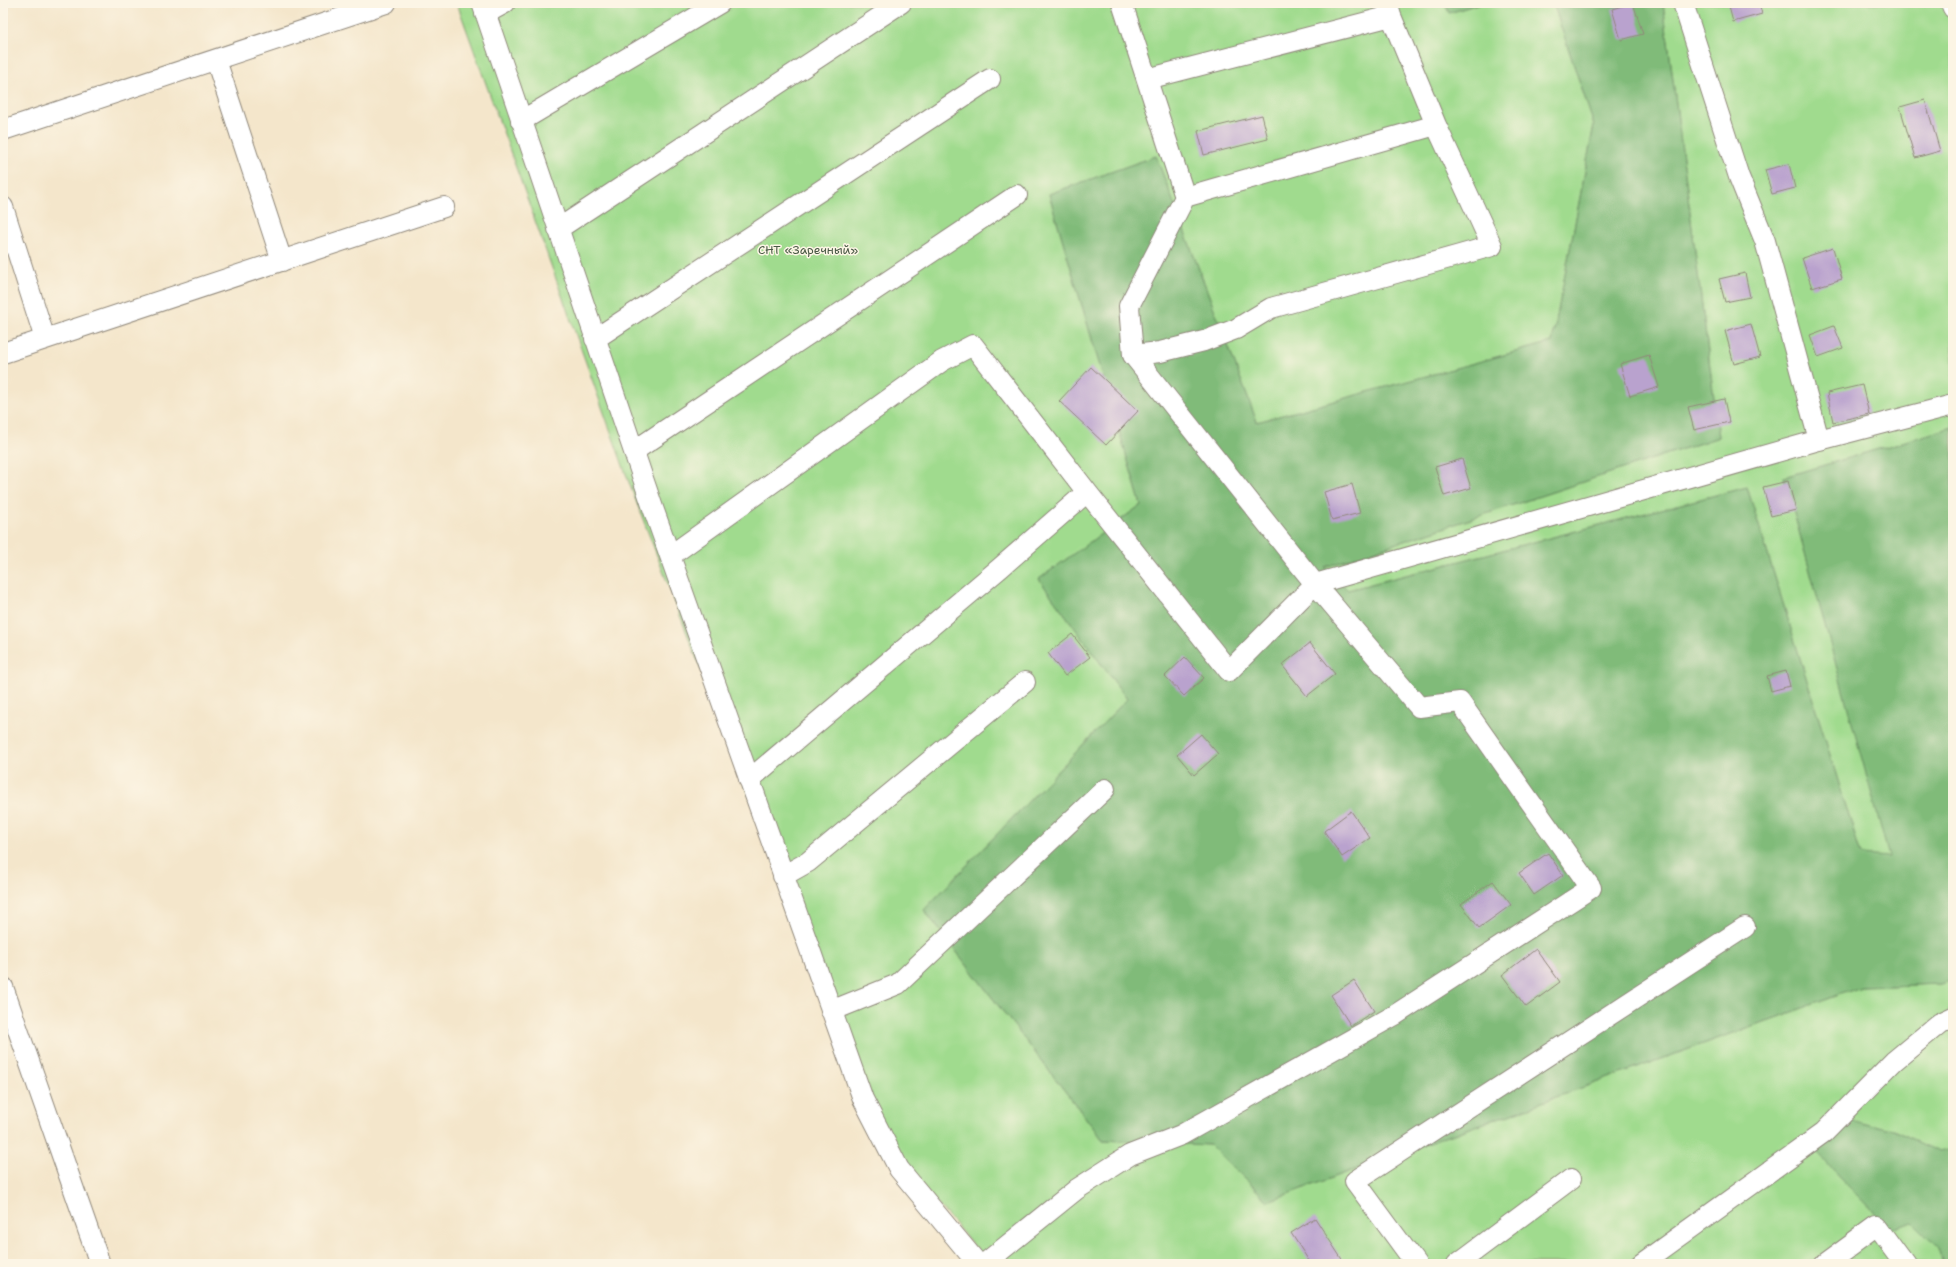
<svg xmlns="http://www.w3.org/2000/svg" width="1956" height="1267" viewBox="0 0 1956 1267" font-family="'Shantell Sans',sans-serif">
  <rect width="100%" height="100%" fill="#fcf5e5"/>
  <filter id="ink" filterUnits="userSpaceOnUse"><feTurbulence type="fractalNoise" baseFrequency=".025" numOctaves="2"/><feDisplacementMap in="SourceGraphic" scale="8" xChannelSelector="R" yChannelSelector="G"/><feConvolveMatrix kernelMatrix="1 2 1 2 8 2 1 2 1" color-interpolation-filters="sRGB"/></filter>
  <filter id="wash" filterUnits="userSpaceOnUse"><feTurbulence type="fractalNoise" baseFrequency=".012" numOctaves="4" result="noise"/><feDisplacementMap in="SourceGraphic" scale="16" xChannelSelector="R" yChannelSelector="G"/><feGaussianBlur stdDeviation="0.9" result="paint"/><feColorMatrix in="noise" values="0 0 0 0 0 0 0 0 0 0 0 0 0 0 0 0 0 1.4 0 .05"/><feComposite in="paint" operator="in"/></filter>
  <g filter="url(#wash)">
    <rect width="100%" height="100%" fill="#f4e6cb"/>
    <path fill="#a0db8e" stroke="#66835c" d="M457 3H1445L1449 13 1481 3H1553L1594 125 1552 342 1257 422 1156 156 1049 194 1141 505 1039 579 1127 699 924 910 1103 1140 1210 1145 1268 1201 1861 987 1941 984 1953 980V1149L1940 1153 1893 1131 1912 1222 1938 1248 1943 1264H990L883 1142 631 488Z
      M1663 3H1953V427L1784 477 1890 858 1861 855 1747 487 1348 590 1325 567 1719 437Z"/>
    <path fill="#80bb79" stroke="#567352" d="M1445 3H1481L1449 13Z
      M1553 3H1663L1719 437 1325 567 1348 590 1747 487 1861 855 1889 857 1784 477 1953 427V980L1941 984 1861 987 1268 1201 1210 1145 1103 1140 924 910 1127 699 1039 579 1141 505 1049 194 1156 156 1257 422 1552 342 1594 125Z
      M1851 1120 1893 1131 1940 1152 1953 1149V1264H1943L1938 1248 1912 1222 1891 1229 1817 1153Z"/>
    <g id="blocks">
      <path fill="#b9a2ce" d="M1633 3 1643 34 1621 40 1612 9Z
        M1728 3H1759L1762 14 1733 22Z
        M1925 100 1940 151 1915 158 1900 107Z
        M1262 115 1268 139 1204 155 1198 131Z
        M1789 164 1795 188 1772 194 1765 170Z
        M1833 248 1842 279 1812 288 1802 258Z
        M1745 273 1750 297 1725 302 1719 279Z
        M1751 324 1760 357 1734 364 1725 331Z
        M1834 326 1843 348 1818 357 1810 335Z
        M1649 355 1659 387 1630 396 1620 364Z
        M1091 367 1138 411 1106 445 1059 401Z
        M1862 385 1869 414 1833 422 1827 393Z
        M1724 399 1729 422 1694 430 1688 407Z
        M1462 459 1471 488 1444 496 1435 467Z
        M1788 481 1796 510 1771 516 1763 487Z
        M1352 484 1360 513 1332 520 1324 492Z
        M1072 634 1090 657 1065 676 1048 653Z
        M1310 643 1335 674 1307 696 1282 665Z
        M1185 657 1204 678 1184 696 1165 676Z
        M1786 671 1790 686 1771 691 1767 676Z
        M1201 734 1218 754 1194 775 1177 755Z
        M1351 811 1370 838 1342 857 1324 831Z
        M1548 853 1563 875 1534 895 1519 873Z
        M1493 881 1511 905 1479 928 1461 904Z
        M1536 949 1560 982 1526 1007 1502 975Z
        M1354 980 1374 1011 1351 1026 1331 995Z
        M1315 1218 1345 1264H1311L1291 1233Z"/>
    </g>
  </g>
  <g filter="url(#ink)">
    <use href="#blocks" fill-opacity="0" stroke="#90887b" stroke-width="1"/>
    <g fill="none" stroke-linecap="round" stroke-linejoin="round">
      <g stroke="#90887b" stroke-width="22">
        <path id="minor" d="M482 3 653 508 863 1099 899 1169 978 1264
          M1683 3 1739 177 1765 241 1819 440
          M1951 3 1953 8
          M485 14 505 3
          M1391 16 1436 125
          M216 60 282 261
          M1147 79 1391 16 1387 3
          M521 121 720 3
          M3 130 386 3
          M3 207 45 339
          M558 229 901 3
          M595 339 990 79
          M3 353 444 207
          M1133 355 1129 306 1185 197
          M634 451 1017 195
          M670 556 942 361 973 345 1087 492
          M749 780 1000 568 1087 492 1229 671 1315 584 1819 440 1953 405
          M783 876 808 862 1025 682
          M3 987 100 1264
          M831 1011 898 984 1105 789
          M984 1264 1077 1189 1130 1155 1181 1135 1395 1015 1591 888 1460 702 1419 707 1315 584 1133 355 1160 352 1204 341 1236 329 1271 308 1492 246 1436 125 1185 197 1122 3
          M1416 1264 1355 1181 1745 927
          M1457 1264 1571 1179
          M1641 1264 1823 1133 1894 1061 1940 1023 1953 1017
          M1825 1264 1877 1226 1905 1264"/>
      </g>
      <use href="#minor" stroke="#fff" stroke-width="20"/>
    </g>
  </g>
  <g text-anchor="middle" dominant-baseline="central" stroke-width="3" stroke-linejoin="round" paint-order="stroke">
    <g font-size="12" fill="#485744" stroke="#fcf5e5">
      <text x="808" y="250">СНТ «Заречный»</text>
    </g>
  </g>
  <rect width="1956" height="1267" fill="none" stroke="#fcf5e5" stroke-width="16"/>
</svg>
